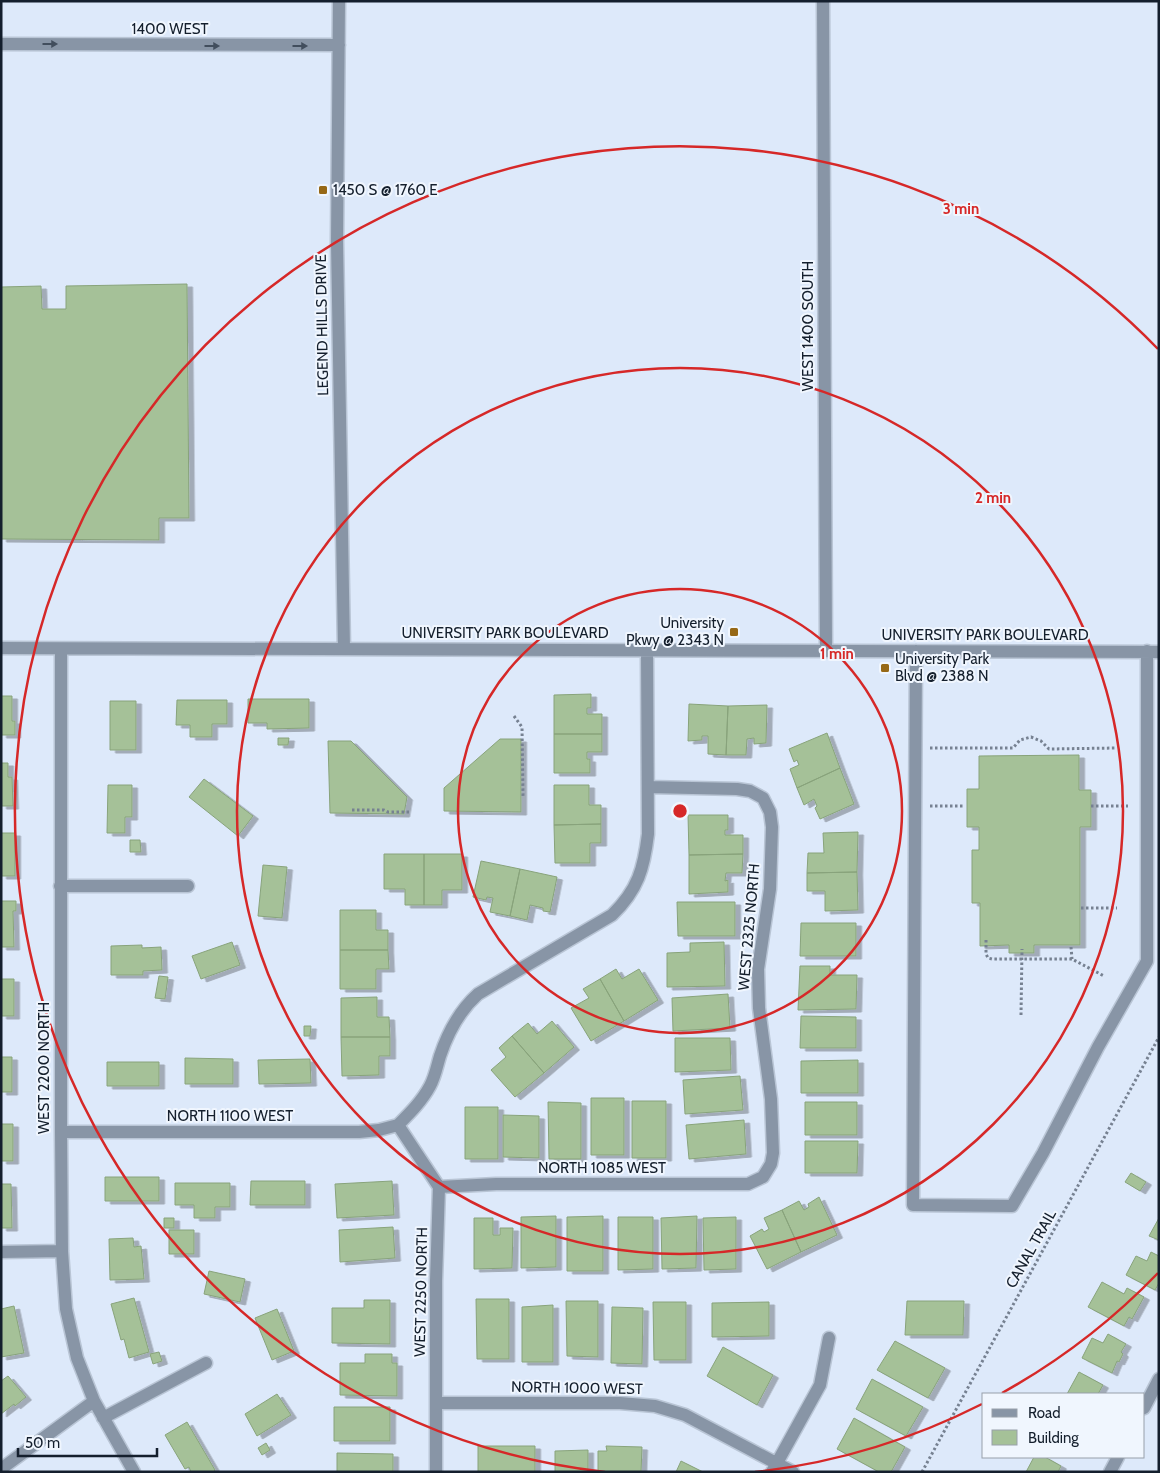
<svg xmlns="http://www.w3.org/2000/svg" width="1160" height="1473" viewBox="0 0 1160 1473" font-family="Cabin,sans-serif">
  <defs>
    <filter id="shadow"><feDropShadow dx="5.5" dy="3" stdDeviation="0" flood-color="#0004"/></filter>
  </defs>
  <rect width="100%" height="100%" fill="#dde9fa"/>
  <path fill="#a5c198" stroke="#88a37b" filter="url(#shadow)" d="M187 284 189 518H159V540L1 539V287L41 286 42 309H66V286Z
    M591 694V708H587V714H602V734H554V695Z
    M1 696H12V721H15V735H1Z
    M248 699H309V728L267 729V723H248Z
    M177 700H227V724H212V737H190V725H176Z
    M110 701H136V750H110Z
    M689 704 728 706 726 755 708 754V736H702V740L688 741Z
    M767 705 766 743 754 744V738L747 739 746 755H726L728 706Z
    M827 733 840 768 797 788 790 769 799 765 797 760 794 762 789 749Z
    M554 734H602V752H587V759H590V773H554Z
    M278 738H289L288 745H278Z
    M500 739H521V812L444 811V788Z
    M328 741H351L407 797 404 814 330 813Z
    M1079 755V790H1091V827H1080V945H1034V953H1009V945L980 946V903H972V850H979V827H967V789H979V756Z
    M1 763H8V777H12L13 806H1Z
    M840 768 854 804 820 819 815 808 817 806 814 799 804 805 797 788Z
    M204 779 253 816 238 836 189 797Z
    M108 785H132V817H125V833H107Z
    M554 785H589V805H601V824L554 825Z
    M688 815H728V830H725V835H743V854L689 855Z
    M601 824V843H590V863H555L554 825Z
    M858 832 857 872 807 873 808 853H824L823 833Z
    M1 833H15V876H1Z
    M130 840H140L141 852H130Z
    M384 854H424V905H405V889H384Z
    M424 854H462V890H442V905H424Z
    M743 854 742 873H726L725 881 728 880V892L689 894V855Z
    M481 861 520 869 510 916 490 912 493 898 487 897 486 900 473 897Z
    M263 865 287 867 282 918 258 916Z
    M520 869 557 877 550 912 543 911V908L530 905 527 920 510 916Z
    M857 872 858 910 825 911V891H807V873Z
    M1 901H16V911H13L14 947H1Z
    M677 902H735V936H678Z
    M340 910H376V930H388V950H340Z
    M801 923H856V956H800Z
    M232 942 240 965 201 979 192 956Z
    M724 942 725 986 667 987V953L690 952V943Z
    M142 945V948L161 947 162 970 143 971V975H111V946Z
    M340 950H388L389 969H376V989H340Z
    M800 966H830V975H857L856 1009 798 1010Z
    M616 969 622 979 639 969 658 1000 624 1021 600 979Z
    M159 976 168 977 165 999 155 998Z
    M1 979H14V1016H1Z
    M600 979 624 1021 591 1041 571 1008 589 998 583 989Z
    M728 994 730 1028 673 1031 672 998Z
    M377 997V1017H389L390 1037H341V998Z
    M801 1016 856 1017V1048H800Z
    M552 1021 574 1047 544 1073 512 1036 528 1023 537 1034Z
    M304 1026H311L310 1036H304Z
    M512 1036 544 1073 515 1097 491 1070 506 1057 499 1048Z
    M341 1037H390V1056H379V1075L342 1076Z
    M675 1038H730L731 1070 675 1072Z
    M1 1057H12V1092H1Z
    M185 1058 233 1059V1084H185Z
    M310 1059 311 1083 259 1084 258 1060Z
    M858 1060V1093H801V1061Z
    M107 1062H159V1086H107Z
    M740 1076 743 1110 685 1114 683 1080Z
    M591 1098H624V1155H591Z
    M632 1101H666V1158H632Z
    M548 1102 581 1103V1159H549Z
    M805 1102H857V1135H805Z
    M465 1107H498V1159H465Z
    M503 1115 539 1116V1158L503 1157Z
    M744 1120 746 1154 689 1159 686 1125Z
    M1 1124H13V1161H1Z
    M805 1141H858L857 1173H805Z
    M1131 1173 1146 1182 1140 1191 1125 1182Z
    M105 1177H159V1201H105Z
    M251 1181H305V1205H250Z
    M392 1181 394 1215 337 1218 335 1184Z
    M175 1183H230V1207H215V1218H194V1205H175Z
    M1 1184H11L12 1228H1Z
    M819 1197 837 1235 801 1252 782 1210 799 1201 804 1210 809 1207 808 1204Z
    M782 1210 801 1252 767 1269 750 1236 762 1229 764 1232 769 1229 764 1218Z
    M556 1216V1267L521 1268V1217Z
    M603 1216V1271H567V1217Z
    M697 1216 696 1268 662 1269 661 1218Z
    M618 1217H653V1269L618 1270Z
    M736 1217V1269L704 1270 703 1218Z
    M164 1218H174V1228H164Z
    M474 1218H493V1235H500V1228H513L512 1268 474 1269Z
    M1159 1218V1240L1149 1236Z
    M393 1227 395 1258 340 1262 339 1230Z
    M169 1230H194V1254H169Z
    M133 1238 134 1247 141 1246 144 1279 110 1280 109 1239Z
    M1151 1252 1159 1256V1283L1155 1290 1126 1275 1136 1256 1147 1261Z
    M209 1271 245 1279 240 1302 204 1294Z
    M1102 1282 1124 1294 1127 1288 1144 1297 1132 1319 1129 1317 1124 1326 1088 1307Z
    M134 1298 149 1352 129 1358 124 1339 121 1340 111 1304Z
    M476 1299H509V1359H477Z
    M364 1300H390V1344L332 1343V1308H364Z
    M566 1301H598V1357L567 1356Z
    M907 1301H964L963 1335H905Z
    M653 1302H686V1360H654Z
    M769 1302V1336L712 1337V1303Z
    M553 1305V1362H522V1307Z
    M14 1306 24 1353 1 1357V1309Z
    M612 1307 643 1308 642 1364 611 1363Z
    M277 1309 294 1351 272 1360 255 1318Z
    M1108 1334 1126 1344 1121 1352 1123 1354 1119 1362 1117 1361 1112 1373 1082 1358 1092 1338 1103 1343Z
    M895 1341 945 1368 928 1398 877 1370Z
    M723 1347 773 1375 757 1405 707 1376Z
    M159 1352 162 1361 153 1364 150 1354Z
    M365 1354H392V1363H397V1396L340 1395V1363H365Z
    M1079 1372 1103 1385 1098 1394H1067Z
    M8 1376 26 1397 15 1406 14 1404 1 1414V1381Z
    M872 1379 923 1407 906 1436 856 1409Z
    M277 1394 291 1415 257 1436 245 1414Z
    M334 1407H390V1441H334Z
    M854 1418 905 1447 891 1472H879L837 1449Z
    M187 1422 215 1470 213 1472H191L189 1467 185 1469 165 1435Z
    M266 1443 270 1450 262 1455 258 1448Z
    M478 1446H535V1472H478Z
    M606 1446 642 1447 641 1472H598V1451H607Z
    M588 1450V1472H555V1451Z
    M337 1453 393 1454V1472H337Z
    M1034 1457H1045L1061 1466 1058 1472H1026Z
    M681 1461 703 1472H676Z"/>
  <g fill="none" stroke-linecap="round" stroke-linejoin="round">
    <g stroke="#b9c5d5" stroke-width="15">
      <path id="minor" d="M339 1 337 242 344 649
        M823 1 826 650
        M1 44 339 45
        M1 648 1159 652
        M61 649V1132L62 1251 66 1309 77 1358 94 1401 134 1472
        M916 651 913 1205 1012 1206 1043 1153 1098 1047 1147 961V651
        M60 886H188
        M398 1125C410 1113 422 1101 430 1086 435 1077 437 1066 440 1056 448 1032 459 1011 478 994L612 915C638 890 644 868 648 834L647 650
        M398 1125 439 1187 436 1281V1472
        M61 1132H359L379 1130 398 1125
        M439 1187 496 1184H748L763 1177 771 1164 773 1153 771 1099 759 1008 758 969 770 889 772 827 770 812 763 798 750 791 737 789 648 787
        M1 1252 62 1251
        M436 1403H620L655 1406 685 1415 793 1472
        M1144 1408 1159 1379
        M103 1418 206 1363
        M1 1469 94 1401
        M772 1472 820 1385 829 1338
        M1110 1472 1118 1457"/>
    </g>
    <path stroke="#768191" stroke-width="3" stroke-dasharray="2.5 2.5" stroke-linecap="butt" d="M514 716 522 727 523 797
      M930 748H1013L1020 740 1031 737 1041 741 1049 749 1116 748
      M930 806H965
      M1091 806H1128
      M352 810H384L388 812H409
      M1081 908H1117
      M986 940V954L988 958 992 959H1072L1104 976
      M1071 947 1072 959
      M1021 1015 1022 949
      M922 1472 1159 1037"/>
    <use href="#minor" stroke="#8895a6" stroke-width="12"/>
  </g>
  <defs><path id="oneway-solid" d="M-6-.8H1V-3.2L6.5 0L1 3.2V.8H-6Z" transform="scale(1.25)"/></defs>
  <g fill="#424e5d">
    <use href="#oneway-solid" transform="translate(50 44)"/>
    <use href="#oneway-solid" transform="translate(212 46)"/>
    <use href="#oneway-solid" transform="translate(300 46)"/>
  </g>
  <g fill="none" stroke="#d62828" stroke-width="2.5">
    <circle cx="680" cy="811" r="222"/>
    <circle cx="680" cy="811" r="443"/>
    <path d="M1158 1273A665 665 0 0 1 1002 1393M982 1404A665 665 0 0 1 755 1472M605 1472A665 665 0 1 1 1158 349"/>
  </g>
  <g fill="#966816" stroke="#f0f6fe" stroke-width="2">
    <rect x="318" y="185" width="10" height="10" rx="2.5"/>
    <rect x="729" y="627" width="10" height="10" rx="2.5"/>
    <rect x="880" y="663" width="10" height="10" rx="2.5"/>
  </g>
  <g text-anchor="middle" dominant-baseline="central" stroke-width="4" stroke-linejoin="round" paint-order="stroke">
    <g font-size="15" fill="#141f2d" stroke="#f0f6fe">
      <text x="170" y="29">1400 WEST</text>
      <text transform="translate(322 325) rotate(-91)">LEGEND HILLS DRIVE</text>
      <text transform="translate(808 326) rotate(-90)">WEST 1400 SOUTH</text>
      <text x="505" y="633">UNIVERSITY PARK BOULEVARD</text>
      <text x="985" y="635">UNIVERSITY PARK BOULEVARD</text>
      <text transform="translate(749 927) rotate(-85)">WEST 2325 NORTH</text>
      <text transform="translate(44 1068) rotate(-90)">WEST 2200 NORTH</text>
      <text x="230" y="1116">NORTH 1100 WEST</text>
      <text x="602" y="1168">NORTH 1085 WEST</text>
      <text transform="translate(1031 1249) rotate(-61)">CANAL TRAIL</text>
      <text transform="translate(421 1292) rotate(-89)">WEST 2250 NORTH</text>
      <text transform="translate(577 1388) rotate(1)">NORTH 1000 WEST</text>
    </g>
    <g font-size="15" fill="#141f2d" stroke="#f0f6fe" text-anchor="start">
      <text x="333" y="190">1450 S @ 1760 E</text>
      <text x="724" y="623" text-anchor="end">University<tspan x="724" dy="17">Pkwy @ 2343 N</tspan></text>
      <text x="895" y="659">University Park<tspan x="895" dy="17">Blvd @ 2388 N</tspan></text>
    </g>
  </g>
  <circle cx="680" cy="811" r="8" fill="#d62828" stroke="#f0f6fe" stroke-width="2.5"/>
  <g font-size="15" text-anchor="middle" font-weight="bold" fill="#d62828" stroke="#f0f6fe" stroke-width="4" stroke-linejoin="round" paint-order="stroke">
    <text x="961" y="214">3 min</text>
    <text x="993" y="503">2 min</text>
    <text x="837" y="659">1 min</text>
  </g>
  <rect width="1160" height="1473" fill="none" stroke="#141f2d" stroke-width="5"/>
  <rect x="982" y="1393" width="162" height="65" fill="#f0f6fe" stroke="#98a0aa"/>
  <rect x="992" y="1409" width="25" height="8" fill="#8895a6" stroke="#98a0aa"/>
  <text x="1028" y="1418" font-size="15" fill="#141f2d">Road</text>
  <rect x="992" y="1430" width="25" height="15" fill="#a5c198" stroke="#98a0aa"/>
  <text x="1028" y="1443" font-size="15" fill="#141f2d">Building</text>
  <path d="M18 1448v8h139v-8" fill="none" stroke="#141f2d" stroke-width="2.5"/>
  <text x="25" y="1448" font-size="15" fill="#141f2d" stroke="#f0f6fe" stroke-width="4" paint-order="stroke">50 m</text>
</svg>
